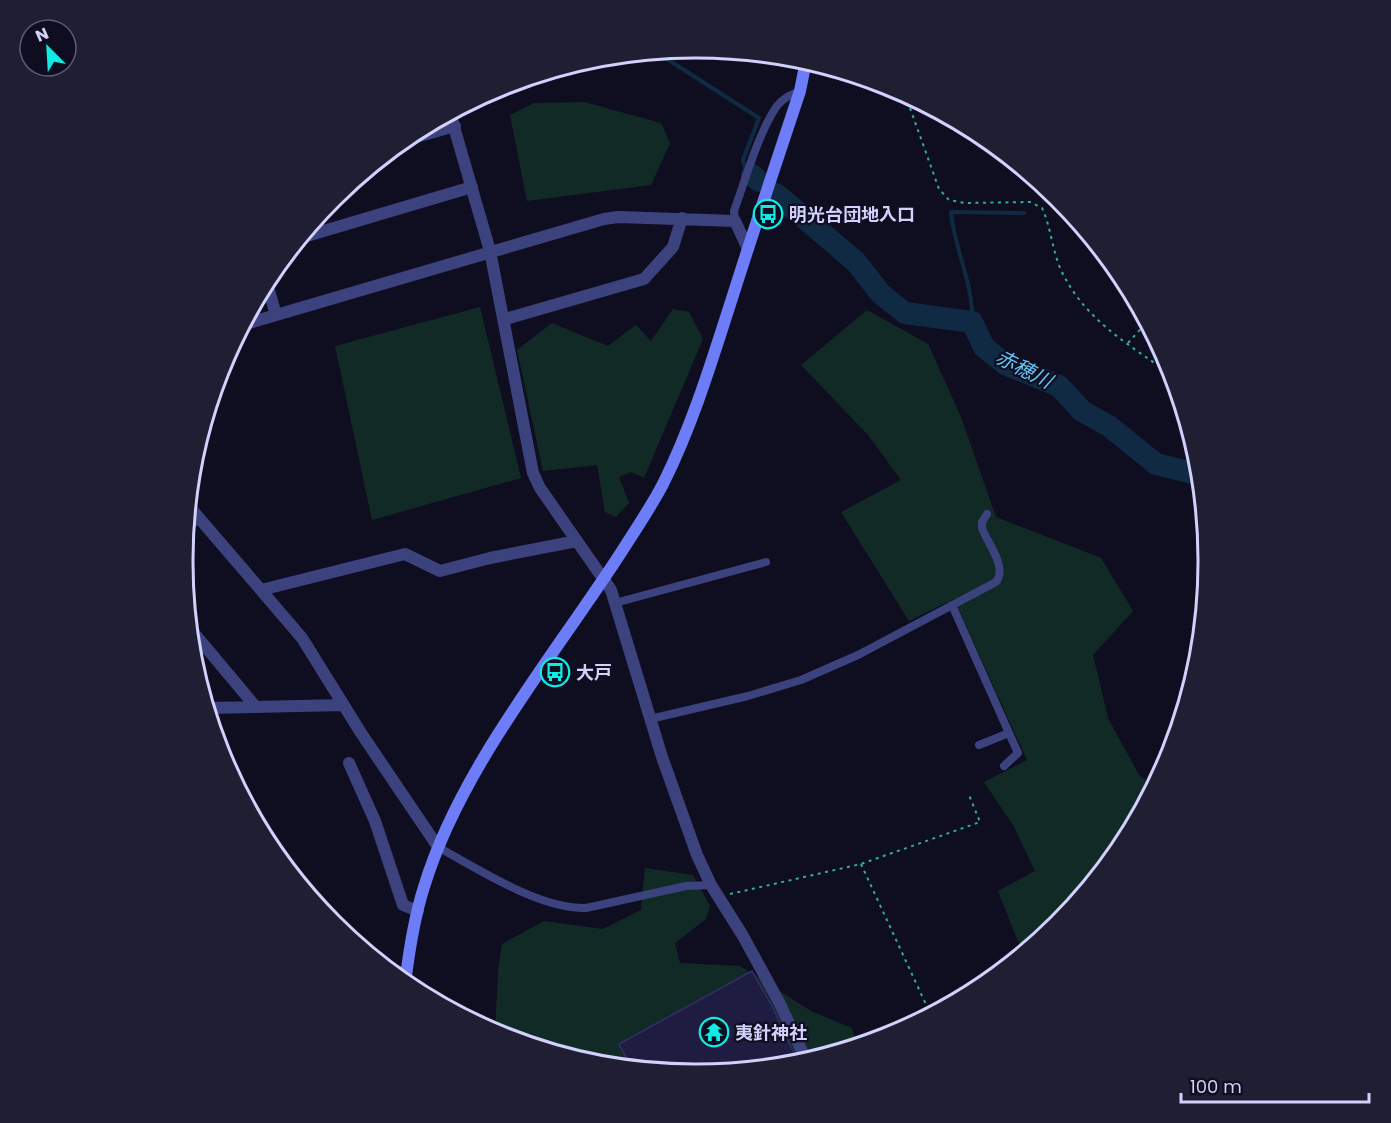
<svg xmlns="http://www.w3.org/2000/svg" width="1391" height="1123" viewBox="0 0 1391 1123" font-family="Poppins,'Noto Sans JP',sans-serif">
  <rect width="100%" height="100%" fill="#0f0e21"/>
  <path fill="#122a26" d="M584 102 661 123 670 143 651 185 527 201 510 115 534 103Z
    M480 307 521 478 372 520 335 346Z
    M673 309 689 312 703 339 644 478 631 472 619 477 629 503 616 517 605 512 597 465 543 471 517 350 552 323 608 346 636 325 651 341Z
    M867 310 928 344 961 417 996 517 1101 558 1133 611 1093 655 1108 718 1139 775 1154 787 1122 847 1058 925 1023 954 998 891 1035 871 1013 825 984 782 1027 760 954 599 909 621 841 512 901 480 868 435 801 365Z
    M645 868 693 875 710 906 706 919 675 943 680 963 740 966 811 1011 852 1028 857 1047 795 1065 695 1075 595 1065 495 1034 498 970 502 944 544 921 603 929 641 910Z"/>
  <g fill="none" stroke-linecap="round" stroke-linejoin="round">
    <path stroke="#102a43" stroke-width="4" d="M656 52 759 118 743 160 745 167
      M972 322C974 284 954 249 951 212L1024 213"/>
    <path stroke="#102a43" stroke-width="22" d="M752 175 759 181
      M776 194 856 262 881 294 905 313 972 322 984 347 1005 364 1059 386 1082 411 1109 426 1156 464 1201 475"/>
  </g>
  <path fill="#1e1c40" stroke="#332f6b" stroke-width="1.5" d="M752 971 772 1006 799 1064 695 1075 632 1069 619 1044Z"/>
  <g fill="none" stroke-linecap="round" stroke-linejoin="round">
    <path stroke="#35ac96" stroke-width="2" stroke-dasharray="3 4.5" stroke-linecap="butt" d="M905 94 939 189 949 200 965 203 1030 202 1042 208C1051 227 1052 250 1061 270 1085 321 1130 345 1173 376
      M1128 343 1147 322
      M861 864 929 1011
      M730 894 861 864 980 822 969 795
      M909 1027 929 1011 951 999"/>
    <path stroke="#3c427d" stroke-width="8" d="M735 221 734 211C745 181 759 131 777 106 783 98 791 95 800 91
      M615 603 766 562
      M952 605 1018 753 1004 766
      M650 719 748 696 801 680 858 655 996 582C1008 567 987 543 982 528V522L987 514
      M979 745 1009 733
      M438 847C479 870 540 909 586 908L686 886 711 885"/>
    <path stroke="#3c427d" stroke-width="12" d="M450 113 490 251 533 473 540 488 611 590 662 757 697 855 711 885 743 936 779 1002 807 1062
      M402 141 455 126
      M300 238 472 187
      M266 280 276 315
      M505 319 644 279 673 247 682 218
      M242 325 604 219 618 217 735 221 748 249
      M188 505 302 638 361 733 438 847
      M185 528 198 517
      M261 590 405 554 440 571 490 558 577 541
      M188 626 255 706
      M206 708 344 705
      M349 763 375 821 403 905 418 911
      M390 972H406"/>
    <path stroke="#6d7cf7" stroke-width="12" d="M405 984C409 951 414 918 424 887 460 768 555 655 622 551 636 529 651 507 663 484 694 422 714 354 735 289 756 223 778 157 800 91L806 61"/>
  </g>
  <defs>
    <g id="bus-ring" transform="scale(1.5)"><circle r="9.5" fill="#0f0e21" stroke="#0dece5" stroke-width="1.5"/><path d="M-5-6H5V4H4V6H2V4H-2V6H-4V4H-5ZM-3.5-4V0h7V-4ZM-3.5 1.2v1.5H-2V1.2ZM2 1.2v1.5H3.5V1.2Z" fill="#0dece5"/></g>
    <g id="temple-ring" transform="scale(1.5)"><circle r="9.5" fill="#0f0e21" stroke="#0dece5" stroke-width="1.5"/><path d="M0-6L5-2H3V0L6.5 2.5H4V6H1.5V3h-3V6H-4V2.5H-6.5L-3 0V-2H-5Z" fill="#0dece5"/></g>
  </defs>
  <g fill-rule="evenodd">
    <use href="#bus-ring" x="768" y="214"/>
    <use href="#bus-ring" x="555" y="672"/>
    <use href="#temple-ring" x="714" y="1032"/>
  </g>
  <g text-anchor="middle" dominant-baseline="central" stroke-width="4.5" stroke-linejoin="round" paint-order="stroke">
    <g font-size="18" font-weight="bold" fill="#d1d1fc" stroke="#0f0e21" text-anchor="start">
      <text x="789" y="214">明光台団地入口</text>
      <text x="576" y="672">大戸</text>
      <text x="735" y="1032">夷針神社</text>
    </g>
    <g font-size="20" font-style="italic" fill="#65c6f6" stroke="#0f0e21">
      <text transform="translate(1024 369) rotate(27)">赤穂川</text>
    </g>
  </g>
  <path d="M0 0H1391V1123H0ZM695 58H696A502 502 0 0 1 1198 560V562A502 502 0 0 1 696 1064H695A502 502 0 0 1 193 562V560A502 502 0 0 1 695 58Z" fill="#1f1e33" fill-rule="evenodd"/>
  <path fill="none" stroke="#d1d1fc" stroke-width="3" d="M695 58H696A502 502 0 0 1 1198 560V562A502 502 0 0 1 696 1064H695A502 502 0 0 1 193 562V560A502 502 0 0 1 695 58Z"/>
  <g transform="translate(48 48) rotate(336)"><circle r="28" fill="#0f0e21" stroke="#5d5c79" stroke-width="1.5"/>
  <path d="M0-4.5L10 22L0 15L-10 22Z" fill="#0dece5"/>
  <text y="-9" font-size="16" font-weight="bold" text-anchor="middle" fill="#d1d1fc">N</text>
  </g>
  <path d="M1181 1093v9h188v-9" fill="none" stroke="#d1d1fc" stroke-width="3"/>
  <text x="1190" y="1093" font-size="18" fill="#d1d1fc" stroke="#0f0e21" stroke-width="4.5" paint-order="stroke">100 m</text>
</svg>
